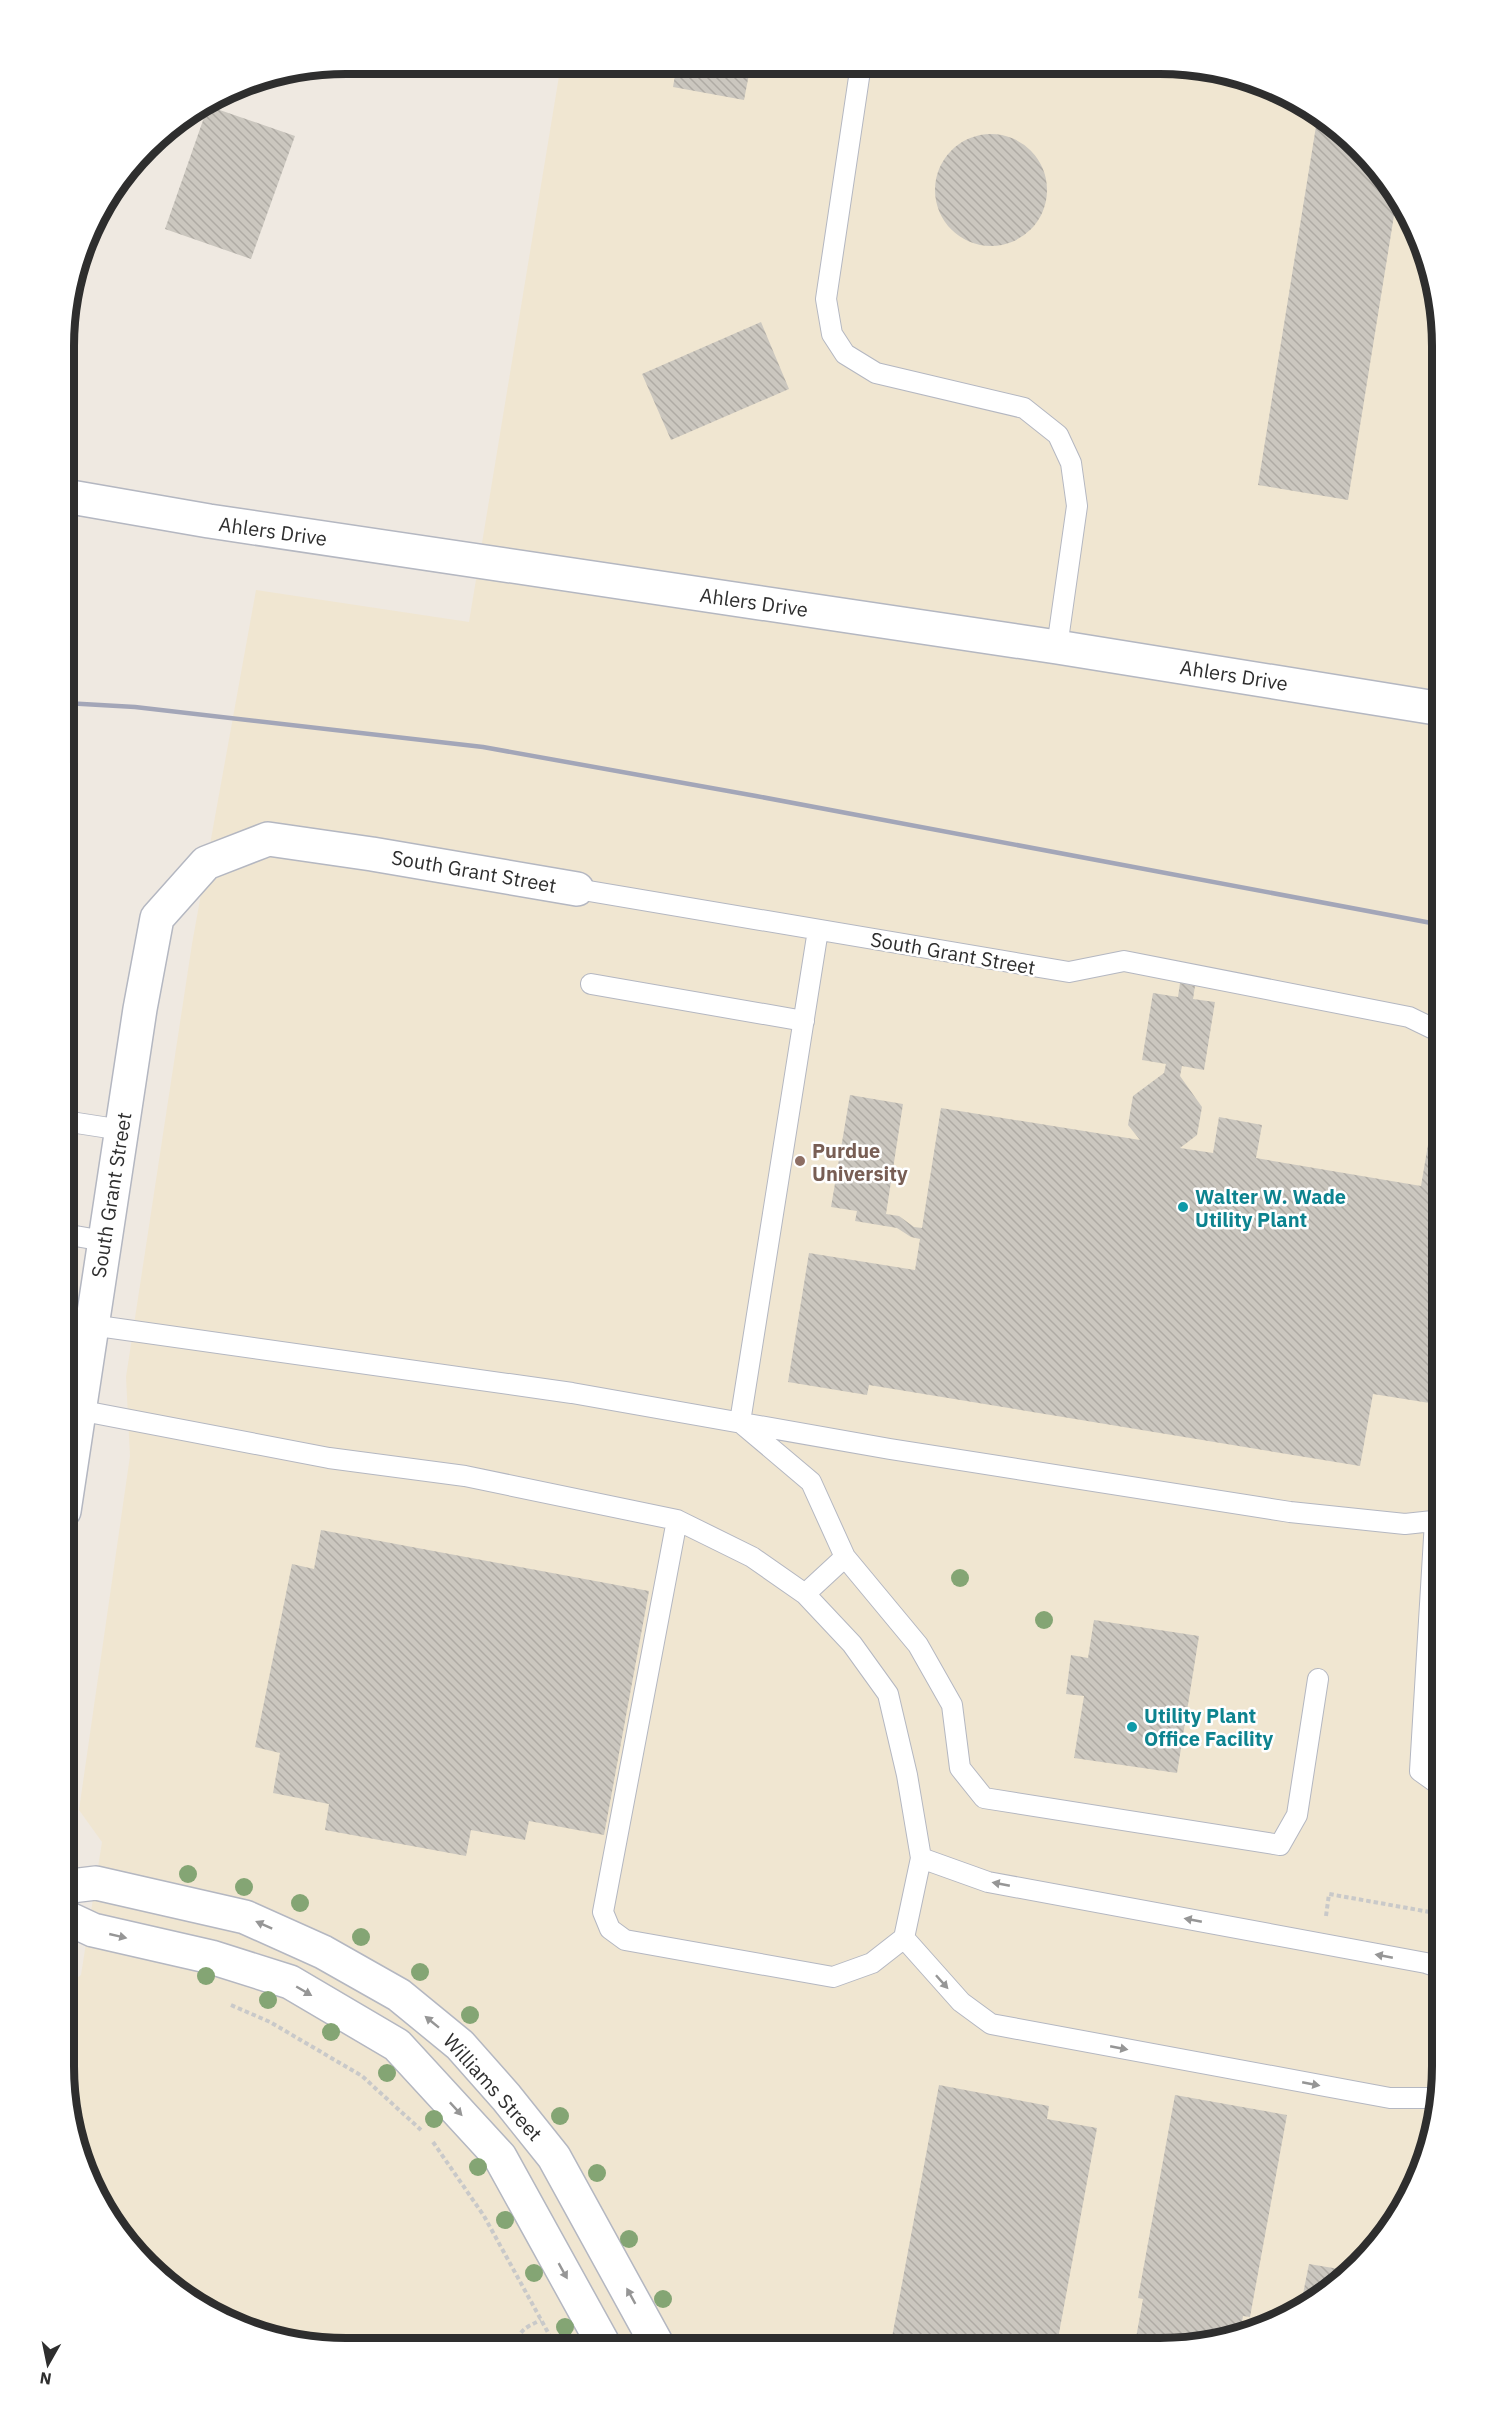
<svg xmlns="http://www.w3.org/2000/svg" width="1505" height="2412" viewBox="0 0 1505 2412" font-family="'IBM Plex Sans',sans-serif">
  <defs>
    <pattern id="building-back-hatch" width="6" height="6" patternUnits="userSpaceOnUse" patternTransform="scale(1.5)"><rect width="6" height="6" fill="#cbc7bf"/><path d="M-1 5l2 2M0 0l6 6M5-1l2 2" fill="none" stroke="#afaba4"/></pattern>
  </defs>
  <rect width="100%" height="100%" fill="#efe9e1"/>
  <path fill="#f0e6d1" d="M561 64 1197 65 1268 85 1332 122 1384 174 1421 237 1442 345 1441 2086 1421 2175 1384 2238 1332 2290 1268 2328 1160 2349 309 2347 237 2327 173 2290 121 2238 84 2175 63 2067V1988L81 1975 102 1842 79 1810 130 1456 126 1377 192 944 256 590 469 622Z"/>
  <path fill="url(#building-back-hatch)" d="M677 64H751L744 100 673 87Z
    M208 106 295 136 251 259 165 229Z
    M1318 114 1332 122 1384 174 1397 197 1348 500 1258 485Z
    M935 190a56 56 0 1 1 112 0a56 56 0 1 1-112 0Z
    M761 322 789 389 671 440 642 374Z
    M1180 983 1195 986 1193 999 1215 1002 1204 1070 1182 1066 1180 1076 1202 1107 1197 1135 1180 1148 1213 1153 1219 1117 1262 1125 1256 1158 1421 1186 1438 1086 1442 1087V1405L1373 1394 1360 1466 869 1385 867 1395 788 1382 809 1253 915 1270 920 1239 911 1237 897 1228 855 1221 857 1211 831 1207 850 1095 903 1104 886 1214 899 1216 914 1227 922 1228 941 1108 1140 1140 1128 1125 1133 1096 1164 1073 1166 1064 1142 1060 1153 993 1178 997Z
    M321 1530 649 1591 604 1835 529 1821 525 1840 471 1830 466 1856 325 1830 329 1804 273 1793 280 1753 255 1747 292 1564 314 1569Z
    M1094 1620 1199 1636 1177 1773 1074 1758 1084 1696 1066 1694 1071 1655 1088 1658Z
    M939 2085 1049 2106 1047 2119 1097 2128 1057 2344 1073 2349 890 2348Z
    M1175 2095 1287 2115 1250 2317 1243 2316 1240 2333 1160 2349H1134L1143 2299 1138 2298Z
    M1309 2264 1351 2271 1332 2290 1300 2309Z"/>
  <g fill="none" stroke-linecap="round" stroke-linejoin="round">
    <g stroke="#b4b7c1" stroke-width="22">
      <path id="lane" d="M861 64 826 299 832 334 845 354 876 373 1024 408 1058 435 1071 463 1077 506 1057 647
        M577 889 1069 972 1124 961 1409 1017 1442 1033
        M818 930 740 1422 811 1482 845 1557 918 1645 952 1705 960 1768 984 1798 1280 1845 1297 1815 1318 1679
        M591 984 804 1021
        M64 1121 122 1130
        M64 1234 104 1241
        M91 1325 572 1393 890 1449 1290 1512 1405 1524 1442 1520
        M78 1410 329 1458 465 1476 677 1520 752 1557 805 1594 852 1644 888 1694 907 1775 921 1858 904 1938 872 1963 833 1977 625 1940 610 1929 603 1912 677 1520
        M1435 1521 1420 1771 1441 1786
        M805 1594 845 1557
        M921 1858 988 1882 1426 1963 1441 1968
        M904 1938 961 2002 991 2024 1390 2098H1433L1439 2094"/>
    </g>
    <g stroke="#b4b7c1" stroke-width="36">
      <path id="street" d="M65 496 209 521 1057 647 1442 709
        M64 1511 140 1009 157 918 206 863 268 839 372 854 577 889"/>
    </g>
    <g stroke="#b4b7c1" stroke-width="36">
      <path id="secondary" d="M63 1887 96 1883 245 1917 323 1952 399 1995 460 2045 506 2097 554 2157 659 2348
        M63 1916 93 1930 211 1957 290 1982 397 2045 500 2157 605 2347"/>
    </g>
    <path stroke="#c9c9c9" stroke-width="4" stroke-dasharray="4.5 3" stroke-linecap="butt" d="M1326 1916 1329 1894 1441 1914
      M231 2005 270 2022 362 2076 421 2130
      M433 2142 484 2216 556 2347
      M517 2347C517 2330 527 2327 541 2320"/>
    <use href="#lane" stroke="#fff" stroke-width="20"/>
    <use href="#street" stroke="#fff" stroke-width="33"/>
    <use href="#secondary" stroke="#fff" stroke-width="33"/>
    <path stroke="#a3a6b8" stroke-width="4.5" d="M65 703 135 707 483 747 756 796 1442 925"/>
  </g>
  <g fill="#84a574">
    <circle cx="960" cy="1578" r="9"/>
    <circle cx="1044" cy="1620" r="9"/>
    <circle cx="188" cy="1874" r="9"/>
    <circle cx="244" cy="1887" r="9"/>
    <circle cx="300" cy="1903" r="9"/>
    <circle cx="361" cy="1937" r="9"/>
    <circle cx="420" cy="1972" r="9"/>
    <circle cx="206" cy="1976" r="9"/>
    <circle cx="268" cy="2000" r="9"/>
    <circle cx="470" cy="2015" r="9"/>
    <circle cx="331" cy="2032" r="9"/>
    <circle cx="387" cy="2073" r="9"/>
    <circle cx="560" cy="2116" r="9"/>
    <circle cx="434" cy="2119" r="9"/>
    <circle cx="478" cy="2167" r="9"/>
    <circle cx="597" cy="2173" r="9"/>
    <circle cx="505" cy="2220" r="9"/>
    <circle cx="629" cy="2239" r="9"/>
    <circle cx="534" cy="2273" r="9"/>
    <circle cx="663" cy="2299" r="9"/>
    <circle cx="565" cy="2327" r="9"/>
  </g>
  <defs><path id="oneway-solid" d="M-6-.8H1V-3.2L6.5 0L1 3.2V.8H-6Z" transform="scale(1.5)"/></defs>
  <g fill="#969696">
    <use href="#oneway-solid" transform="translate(1001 1884) rotate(-169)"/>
    <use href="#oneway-solid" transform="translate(1193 1920) rotate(-169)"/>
    <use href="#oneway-solid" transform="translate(264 1925) rotate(-156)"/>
    <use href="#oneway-solid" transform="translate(118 1936) rotate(13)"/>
    <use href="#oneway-solid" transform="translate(1384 1956) rotate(-169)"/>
    <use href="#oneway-solid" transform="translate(942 1982) rotate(48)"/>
    <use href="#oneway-solid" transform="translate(304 1991) rotate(30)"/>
    <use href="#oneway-solid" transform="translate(432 2022) rotate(-141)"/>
    <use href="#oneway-solid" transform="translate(1119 2048) rotate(11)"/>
    <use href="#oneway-solid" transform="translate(1311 2084) rotate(11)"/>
    <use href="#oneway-solid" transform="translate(456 2109) rotate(47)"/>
    <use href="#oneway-solid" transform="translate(563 2271) rotate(61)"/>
    <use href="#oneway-solid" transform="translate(631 2296) rotate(-119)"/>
  </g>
  <circle fill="#8d6e63" stroke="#fff" stroke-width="2" cx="800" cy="1161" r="6"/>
  <g fill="#0f9aa8" stroke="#fff" stroke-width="2">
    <circle cx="1183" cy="1207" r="6"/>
    <circle cx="1132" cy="1727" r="6"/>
  </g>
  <g text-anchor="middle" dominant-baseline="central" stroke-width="5" stroke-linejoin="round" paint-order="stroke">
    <g font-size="20" fill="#2e2e2e" stroke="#fff">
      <text transform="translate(273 531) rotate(8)">Ahlers Drive</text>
      <text transform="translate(754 602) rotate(8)">Ahlers Drive</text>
      <text transform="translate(1234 675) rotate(9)">Ahlers Drive</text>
      <text transform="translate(474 871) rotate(10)">South Grant Street</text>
      <text transform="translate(953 953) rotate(10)">South Grant Street</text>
      <text transform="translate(111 1195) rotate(-81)">South Grant Street</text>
      <text transform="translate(493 2087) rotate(48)">Williams Street</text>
    </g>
    <g font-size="20" font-weight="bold" fill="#785e54" stroke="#fff" text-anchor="start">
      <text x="812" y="1150">Purdue<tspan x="812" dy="23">University</tspan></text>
    </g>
    <g font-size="20" font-weight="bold" fill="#0d838f" stroke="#fff" text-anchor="start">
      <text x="1195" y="1196">Walter W. Wade<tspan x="1195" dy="23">Utility Plant</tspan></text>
      <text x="1144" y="1715">Utility Plant<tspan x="1144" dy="23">Office Facility</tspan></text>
    </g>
  </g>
  <path d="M0 0H1505V2412H0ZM346 74H1160A272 272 0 0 1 1432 346V2066A272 272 0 0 1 1160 2338H346A272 272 0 0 1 74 2066V346A272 272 0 0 1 346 74Z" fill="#fff" fill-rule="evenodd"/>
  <path fill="none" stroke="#2e2e2e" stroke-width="8" d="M346 74H1160A272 272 0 0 1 1432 346V2066A272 272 0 0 1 1160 2338H346A272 272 0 0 1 74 2066V346A272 272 0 0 1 346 74Z"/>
  <g transform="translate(48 2364) rotate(189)" stroke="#ffffff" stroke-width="4.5" paint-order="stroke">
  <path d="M0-4.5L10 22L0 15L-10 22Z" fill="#2e2e2e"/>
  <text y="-9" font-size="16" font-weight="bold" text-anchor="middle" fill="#2e2e2e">N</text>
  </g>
</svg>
